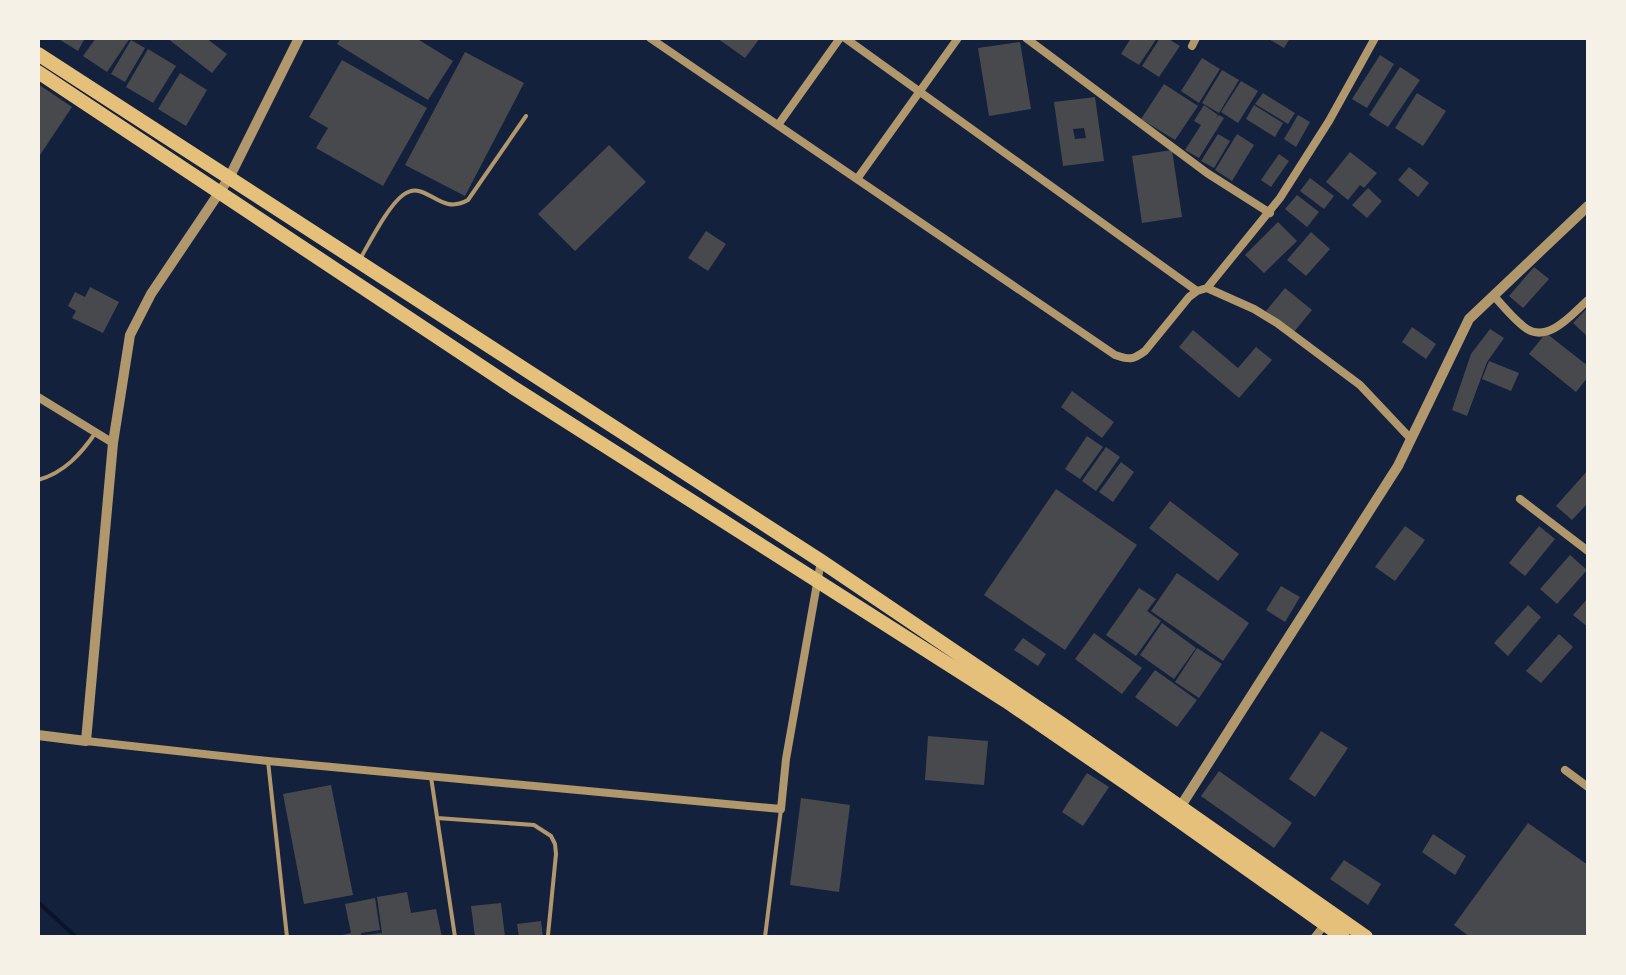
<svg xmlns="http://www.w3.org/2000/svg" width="1626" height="975" viewBox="0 0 1626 975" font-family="'Roboto Condensed',sans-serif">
  <rect width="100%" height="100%" fill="#14213d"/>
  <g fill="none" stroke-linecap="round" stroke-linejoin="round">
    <path stroke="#0b132b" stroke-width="4" d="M38 902 76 937"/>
  </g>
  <path fill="#48494c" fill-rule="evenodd" d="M57 38H85L78 51Z
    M96 38H130L107 72 83 56Z
    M167 38H206L227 54 212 73Z
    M341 38H416L453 61 428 100 337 44Z
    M717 38H760L745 58Z
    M1131 38H1157L1139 65 1121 54Z
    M1160 38H1167L1180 46 1159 77 1142 66Z
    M1267 38H1290L1284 48Z
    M131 40 145 48 125 82 111 74Z
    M1020 42 1031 109 989 116 978 48Z
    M148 49 176 66 153 103 126 87Z
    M465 52 524 83 465 196 405 165Z
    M1380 55 1394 64 1367 108 1352 99Z
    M1202 58 1220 69 1199 103 1181 91Z
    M342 60 427 108 383 186 316 148 328 128 309 117Z
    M1400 67 1420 80 1388 127 1369 115Z
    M1222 70 1239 80 1219 113 1202 103Z
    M180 73 207 90 186 126 158 109Z
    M1241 81 1258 91 1238 123 1221 112Z
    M38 84 72 107 38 158Z
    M1164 84 1198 106 1175 140 1141 119Z
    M1263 93 1295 113 1288 124 1255 104Z
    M1417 93 1446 111 1423 146 1395 128Z
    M1095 97 1104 161 1063 166 1054 102ZM1084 128 1086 138 1075 139 1073 129Z
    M1204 105 1218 115 1216 119 1219 115 1224 118 1199 158 1185 150 1201 125 1194 121Z
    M1254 105 1283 123 1275 137 1246 119Z
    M1298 115 1310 122 1296 147 1284 139Z
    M1218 134 1230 141 1214 168 1201 161Z
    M1237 134 1254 145 1232 181 1215 170Z
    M609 145 646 182 575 251 538 214Z
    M1172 150 1182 217 1142 223 1132 156Z
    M1350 152 1377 173 1364 188 1360 185 1348 200 1326 182Z
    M1279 154 1289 161 1271 187 1261 180Z
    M1409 167 1429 183 1418 197 1398 180Z
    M1310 178 1334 196 1324 209 1300 191Z
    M1368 188 1382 201 1367 218 1352 205Z
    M1297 195 1319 212 1307 227 1285 209Z
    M1278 222 1297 241 1264 273 1245 255Z
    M706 231 726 244 708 271 688 258Z
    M1311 232 1330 249 1306 276 1287 260Z
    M1534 267 1549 279 1523 308 1509 296Z
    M90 287 119 302 103 333 72 318 76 311 68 306 75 292 85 297Z
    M1285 288 1312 310 1293 333 1266 311Z
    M1588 307V337L1573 323Z
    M1412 327 1436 344 1426 359 1402 342Z
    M1490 329 1504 338 1487 362 1467 416 1452 410 1471 354Z
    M1193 330 1238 368 1256 347 1272 360 1239 398 1179 347Z
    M1546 333 1588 366V377L1576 392 1529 354Z
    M1489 361 1519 373 1511 391 1482 379Z
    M1072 391 1114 422 1102 438 1061 407Z
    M1087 436 1103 447 1080 479 1065 469Z
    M1106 447 1120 457 1096 491 1082 481Z
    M1121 462 1134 472 1113 502 1099 492Z
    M1588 470V503L1572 520 1556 506Z
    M1056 489 1137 545 1065 650 984 595Z
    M1170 501 1239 554 1218 581 1149 528Z
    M1405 526 1425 540 1395 581 1375 567Z
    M1539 526 1555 539 1525 576 1509 563Z
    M1570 555 1587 570 1557 604 1540 589Z
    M1177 573 1249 623 1223 661 1151 611Z
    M1281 586 1300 597 1285 622 1266 610Z
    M1139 588 1156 599 1147 611 1161 621 1136 656 1106 635Z
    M1588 598V627L1573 615Z
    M1528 605 1541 617 1508 656 1494 643Z
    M1162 623 1196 648 1174 679 1140 655Z
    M1094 633 1142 668 1122 694 1075 659Z
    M1559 634 1573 647 1541 683 1526 671Z
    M1023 638 1046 654 1038 666 1014 650Z
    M1197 648 1222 664 1199 698 1175 682Z
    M1155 670 1197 700 1177 727 1135 697Z
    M1321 731 1348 748 1315 797 1289 779Z
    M928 736 988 741 984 785 925 780Z
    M1219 771 1292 823 1274 848 1201 796Z
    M1087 773 1109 787 1083 826 1062 812Z
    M331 785 353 895 304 904 283 794Z
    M801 798 850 805 839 892 790 885Z
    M1528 823 1588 865V937H1470L1454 925Z
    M1433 834 1466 856 1455 875 1422 852Z
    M1344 860 1381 884 1368 905 1330 879Z
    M407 892 411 913 436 909 442 937H363V935L382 933 377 897Z
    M375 898 380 930 361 933 362 937H338V936L351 933 345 904Z
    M501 903 505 937H475L471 906Z
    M541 921 543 937H519L517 924Z"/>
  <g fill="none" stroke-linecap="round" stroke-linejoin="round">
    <path stroke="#b1986c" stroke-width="4" d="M360 259C370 242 388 206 403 195 427 178 438 217 468 200L526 116
      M38 480C64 473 81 454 96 432
      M268 761 287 937
      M431 777 455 937
      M437 818 534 825 551 836 555 844 556 854 548 935
      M765 937 781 809"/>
    <path stroke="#b1986c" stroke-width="8" d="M650 38 1115 355C1129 360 1133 360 1145 351L1189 297 1197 291 1207 288 1254 309 1277 323 1360 385 1410 438
      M845 38 1197 291
      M1026 38 1207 173 1270 213
      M1192 46 1196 38
      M778 125 840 38
      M857 179 958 38
      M1207 288 1280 198 1329 121 1375 38
      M1494 296C1504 307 1515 321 1527 329 1549 343 1573 313 1588 300
      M38 397 113 443
      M1520 499 1588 551
      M86 741 268 761 781 809 786 759 821 561
      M1565 770 1588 787
      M1315 937 1325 924"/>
    <path stroke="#b1986c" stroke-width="10" d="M38 735 86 741 113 443 130 335 151 294 229 178 299 38
      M1177 812 1398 466 1469 319 1588 206"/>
    <path stroke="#e5c07b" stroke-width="14" d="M38 54 821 561 1062 724 1366 937
      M38 72 511 386 1006 701 1130 786 1343 937"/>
  </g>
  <rect width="1626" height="975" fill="none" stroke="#f6f1e7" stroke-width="80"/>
</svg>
